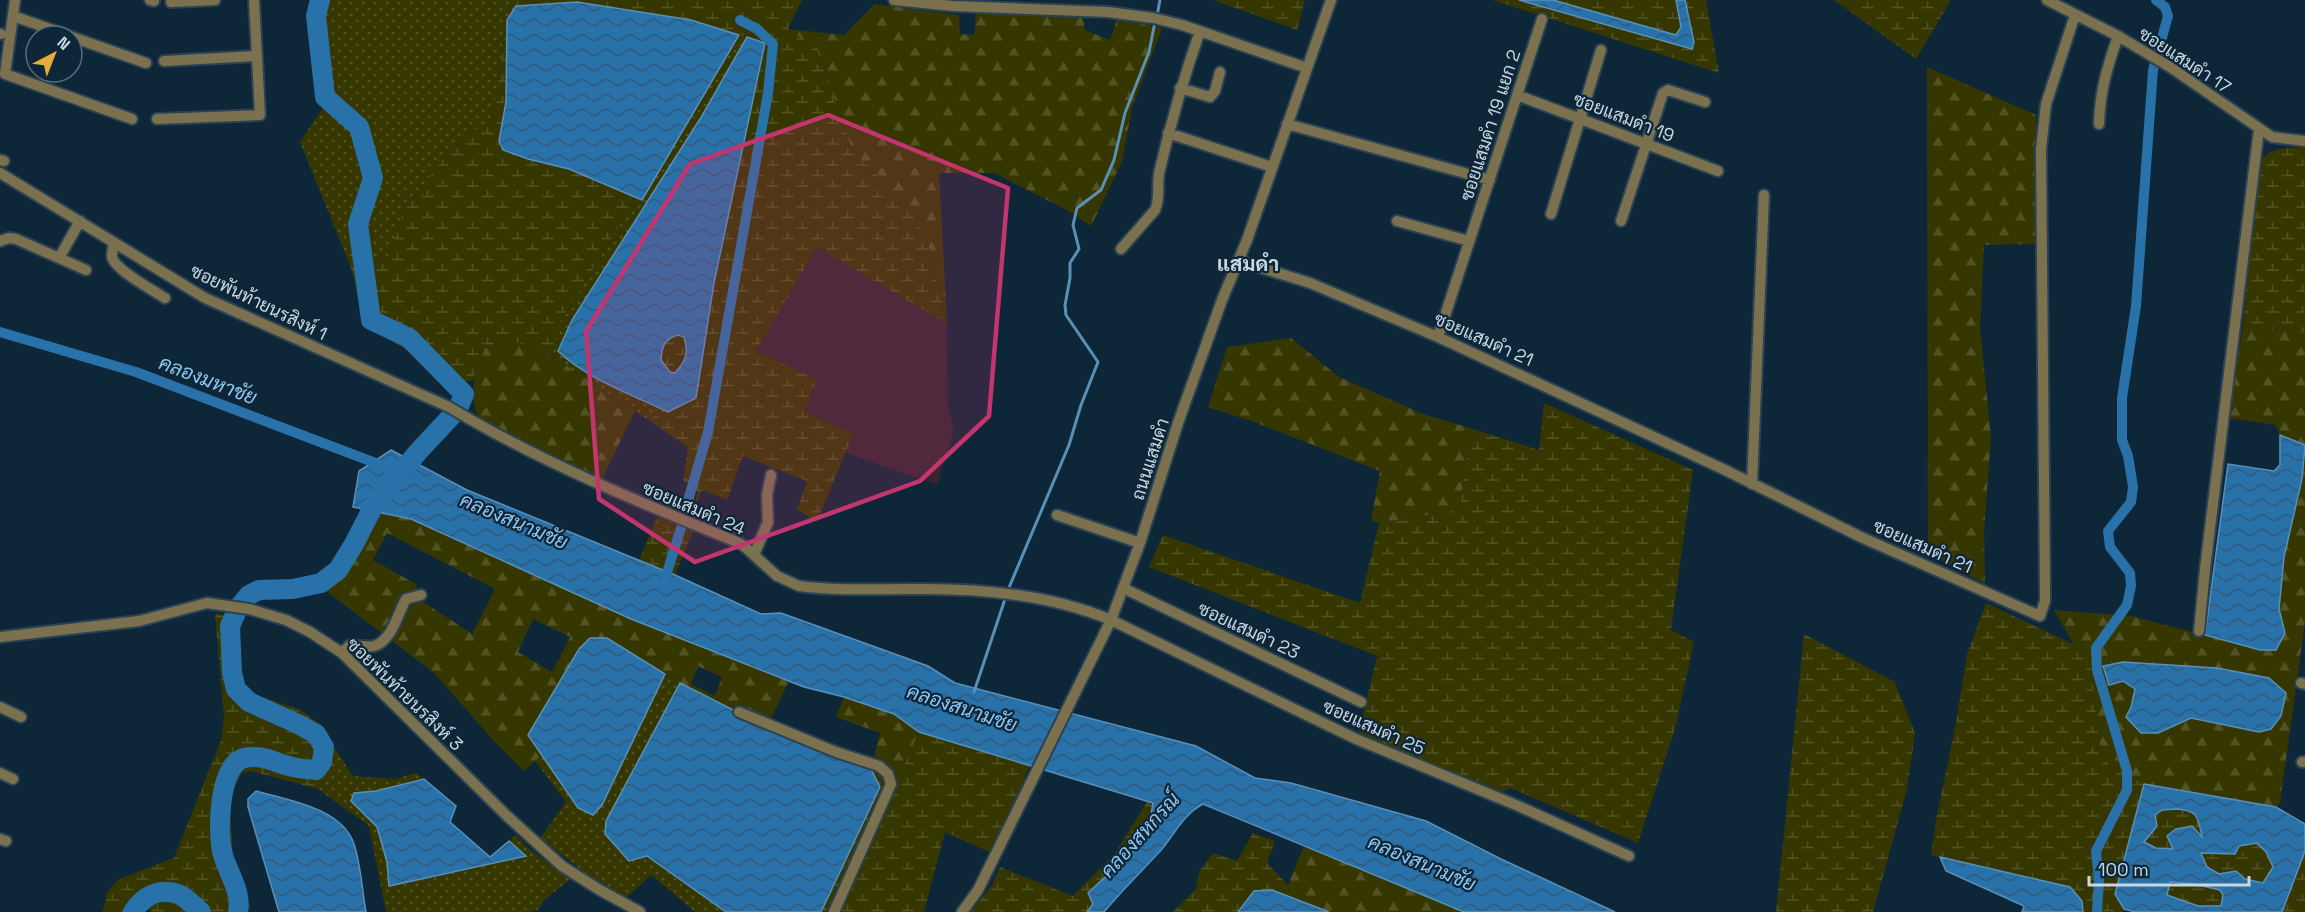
<svg xmlns="http://www.w3.org/2000/svg" width="2305" height="912" viewBox="0 0 2305 912" font-family="'Space Grotesk',Sarabun,sans-serif">
  <defs>
    <pattern id="grass-dots" width="8" height="8" patternUnits="userSpaceOnUse" patternTransform="scale(1.5)"><rect width="8" height="8" fill="#363700"/><path d="M2 2h.1M6 6h.1" fill="none" stroke="#525325" stroke-width="1.8" stroke-linecap="round"/></pattern>
    <pattern id="forest-firs" width="22" height="20" patternUnits="userSpaceOnUse" patternTransform="scale(1.5)"><rect width="22" height="20" fill="#363700"/><path d="M5 1l3.5 6h-7zM16 11l3.5 6h-7z" fill="#525325"/></pattern>
    <pattern id="wetland-marsh" width="20" height="14" patternUnits="userSpaceOnUse" patternTransform="scale(1.5)"><rect width="20" height="14" fill="#363700"/><path d="M1 5h8M5 5V1M11 12h8M15 12V8" fill="none" stroke="#525325"/></pattern>
    <pattern id="water-waves" width="16" height="10" patternUnits="userSpaceOnUse" patternTransform="scale(1.5)"><rect width="16" height="10" fill="#2871a9"/><path d="M0 5q4-4 8 0t8 0" fill="none" stroke="#315b7c"/></pattern>
  </defs>
  <rect width="100%" height="100%" fill="#0d2638"/>
  <path fill="#352530" d="M817 246 947 324 948 405 954 430 937 485 844 452 853 434 804 411 756 351Z"/>
  <path fill="url(#grass-dots)" d="M326 0H515L516 6 507 20 493 115 481 128 462 134 403 212 388 258 351 268 300 142 324 106 327 40 323 8Z
    M739 35 747 37 700 119 572 320 558 350C584 378 634 395 668 412L647 419 552 356 557 327 630 208 642 200Z
    M665 674 680 683 606 821 605 834 647 856 726 912H695L651 875 627 897 596 881 540 838 566 802 535 761 543 754 578 808 602 805Z
    M334 747 353 776 395 779 416 773 424 779 376 791 355 793 352 801 377 827 387 862 389 886 525 856 509 841 516 835 530 850 571 879 544 900 538 910 529 912H386L369 826 318 789 333 762Z
    M871 769 898 780 838 912H821L879 787Z"/>
  <path fill="url(#forest-firs)" fill-rule="evenodd" d="M875 4 959 15 960 34 974 35 976 12 1083 18 1085 30 1110 40 1117 19 1162 28 1132 108 1122 162 1091 226 1067 210 994 173H939L947 324 930 250 913 213 852 149 817 50 788 29 844 35Z
    M1927 67 2036 115V244L1984 245 1980 328 1991 437 1984 532 1985 584 1928 553Z
    M2243 326 2305 333V622L2280 803 2276 807 2140 783 2109 765 2100 747 2091 668 2078 652 2054 610 2131 616 2260 650 2285 633 2279 609 2284 557 2302 479 2305 445 2280 435 2276 425 2228 418ZM2123 681 2259 732 2191 718 2158 733 2131 707 2135 689Z
    M1291 338 1339 377 1423 414 1470 428 1460 510 1379 523 1371 520 1380 471 1254 422 1208 407 1227 347Z
    M512 340 552 356 635 411 601 481 480 422C467 392 474 377 485 348Z
    M379 512 411 519 631 619 789 681 767 727 680 683 607 638H590L579 649 528 735 543 754 524 771 493 740 434 673 326 591 357 557ZM387 533 495 589 472 634 419 599 416 584 373 560ZM533 619 570 637 552 672 518 652ZM698 666 722 677 715 696 691 684Z
    M844 697 894 714 919 732 898 780 871 769 880 733 836 717Z
    M1304 846 1464 912H1329L1290 897 1288 885Z"/>
  <path fill="url(#wetland-marsh)" d="M515 0H802L788 29 817 50 852 149 913 213 930 250 947 324 817 247 756 351 817 380 804 411 853 434 817 522 797 509 807 481 743 456 727 500 702 490 692 514 698 492 683 480 688 447 647 419 668 412 696 398 714 283 765 43 691 20 577 2 516 6Z
    M1213 0H1305L1297 30Z
    M1492 0H1519L1692 49 1694 42 1685 0H1706L1719 73Z
    M1553 0H1676L1681 27 1676 35Z
    M1834 0H1951L1916 59Z
    M507 20 506 102 499 141 503 150 528 159 569 169 642 200 630 208 557 327 552 356 512 340 485 348 473 381H444L408 351 365 324 351 268 388 258 403 212 462 134 481 128 493 115Z
    M2286 148H2305V333L2243 326 2258 167C2265 153 2271 150 2286 148Z
    M678 334 684 337C689 353 686 360 676 373L670 372 661 360C662 346 664 339 678 334Z
    M1544 403 1693 470 1671 630 1694 642 1675 729 1638 843 1511 788 1502 792 1358 736 1377 656 1149 567 1163 535 1360 603 1379 523 1460 510 1470 428 1539 450Z
    M657 517 693 531 675 575 639 561Z
    M1986 603 2073 644 2091 668 2100 747 2109 765 2144 784 2115 893 2124 909 2122 912H2083L2082 901 2070 887 1931 855 1936 820 1956 723 1967 654Z
    M215 614 243 616 237 648 240 683 259 696 301 710 325 728 334 747 333 762 318 789 251 771 242 773 230 795 233 868 250 907 247 912H152L147 907 143 912H103L107 892 119 879 174 858 221 740 224 718Z
    M1804 634 1895 682 1915 733 1907 789 1873 912H1776Z
    M919 732 1030 765 1009 815 989 852 945 832 924 912H838Z
    M1147 802 1153 804 1147 838 1087 912H971L992 885 1000 867 1073 896 1115 853Z
    M2176 809C2199 810 2197 818 2202 838 2179 847 2168 853 2144 842L2157 826 2155 815 2162 810Z
    M1253 833 1275 841 1267 863 1288 885 1290 897 1272 890 1254 891 1238 912H1173L1196 889 1200 870 1213 853 1237 861Z
    M2257 843 2266 852 2273 867 2263 883 2245 879 2236 871 2219 874 2207 867 2200 853 2235 854 2239 846Z
    M2305 851V912H2282Z
    M2170 882 2194 884 2220 890 2223 895 2221 906H2198L2167 894Z"/>
  <path fill="url(#water-waves)" stroke="#5890ba" stroke-width="1.5" fill-rule="evenodd" d="M1519 0H1553L1676 35 1681 27 1676 0H1685L1694 42 1692 49Z
    M577 2 691 20 739 35 642 200 569 169 528 159 503 150 499 141 506 102 507 20 516 6Z
    M747 37 765 43 714 283 696 398 668 412C633 395 585 378 558 351L572 320 700 119ZM678 335 684 337C689 353 686 361 675 373L670 372 661 360C662 346 664 339 678 335Z
    M2280 435 2305 445 2302 479 2284 557 2279 609 2285 633 2276 650H2260L2205 635 2228 464 2274 471 2280 465Z
    M391 450 467 490 675 575 761 614 781 613 928 666 955 683 1196 746 1255 778 1291 783 1426 821 1501 859 1615 912H1464L1203 804C1184 814 1175 833 1162 849 1143 870 1122 890 1104 912H1087L1093 904 1088 893 1147 838 1153 803 919 732 894 714 844 697 804 687 631 619 411 519 353 507 359 471Z
    M590 638H607L665 674 602 805 593 815 578 808 528 735 579 649Z
    M2123 662 2217 668 2269 678 2286 693 2281 716 2271 729 2259 732 2191 718 2158 733H2141L2126 717 2131 707 2135 689 2123 681 2109 685 2103 666Z
    M680 683 767 727 871 769 880 787 821 912H726L647 856 629 861 605 834 606 821Z
    M424 779 456 806 450 822 490 857 509 841 526 856 389 886 387 862 377 827 351 801 354 793 376 791Z
    M2144 784 2276 807 2305 824V851L2282 912H2135L2124 909 2115 894ZM2176 809C2198 810 2198 817 2202 837L2192 826 2176 829 2167 836 2173 849 2156 848 2144 842 2157 826 2155 815 2162 810ZM2257 843 2266 852 2273 867 2263 883 2245 879 2236 871 2219 874 2207 867 2201 853 2235 854 2239 846ZM2170 882 2194 884 2220 890 2223 895 2221 906H2198L2167 895Z
    M256 791C288 800 342 808 354 844 361 865 362 890 366 912H279L248 807V799Z
    M1940 857 2070 887 2082 901 2083 912H2022L2024 906 1946 871Z
    M1272 890 1329 912H1238L1254 891Z"/>
  <g fill="none" stroke-linecap="round" stroke-linejoin="round">
    <path stroke="#5890ba" stroke-width="3" d="M1157 16 1160 0
      M1008 590 1069 445 1081 405 1098 362 1066 315 1065 305 1070 278V263L1079 249 1073 225 1077 208 1101 190 1114 160 1125 113 1149 52 1155 22
      M974 692 1006 596"/>
    <path stroke="#2871a9" stroke-width="10" d="M0 332 136 372 386 467
      M685 511 708 432 768 93 773 44 757 29 740 20
      M663 585 681 528
      M2097 912 2099 880 2096 851 2127 790V771L2097 670 2096 648 2127 605 2131 586 2130 573 2110 547 2108 531 2131 502 2133 487 2128 456 2122 440V398L2136 306 2153 70 2168 16 2165 7 2156 0"/>
    <path stroke="#2871a9" stroke-width="20" d="M133 912C142 897 159 887 178 894 186 897 195 907 201 912
      M238 912C242 892 229 875 223 855 217 835 218 765 244 758 260 754 274 762 289 766 297 769 307 769 316 770L322 762 324 747 316 734 298 724 249 702 236 689 232 673 230 626 238 608 249 595 259 590 293 589 321 583 338 570 354 544 374 505 417 453 458 409 464 394 409 338 371 320 358 224 373 178 359 127 325 97 316 16 320 0"/>
    <g stroke="#2b4253" stroke-width="14">
      <path id="minor" d="M15 0 5 74 132 119
        M150 0 154 1
        M894 0 953 6 1108 12 1153 18 1182 25 1307 68
        M2047 0 2118 36 2170 67 2272 137 2305 141
        M171 2 215 0
        M13 16 70 36
        M0 34H1
        M72 37 146 63
        M164 61 257 56
        M1180 88 1210 97 1215 91 1220 72
        M1517 95 1718 171
        M157 119 260 115 254 0
        M1287 124 1490 180
        M2099 124C2100 91 2107 68 2118 36
        M1168 133 1272 167
        M0 160 4 161
        M0 173 205 298 449 407C540 462 639 502 737 542L744 546 777 576 799 586C837 591 875 589 913 589 980 588 1049 594 1111 620L1356 739 1516 805 1629 856
        M1551 214 1601 50
        M1397 221 1469 241
        M1621 221 1663 93 1668 90 1705 102
        M0 241 9 238 16 239 86 270
        M114 243C113 247 112 253 112 257 115 270 153 290 165 298
        M1121 249 1155 210C1161 198 1156 183 1160 169 1171 122 1184 77 1200 31
        M59 258 80 221
        M1239 261 1310 283 1438 337 1723 469 1863 538 2040 616 2045 601V593L2041 149 2046 104 2075 15
        M1438 337 1542 19
        M1752 484 1764 195
        M1057 515 1140 543
        M754 555 768 522 767 495 771 475
        M1123 588 1361 702
        M2199 631 2205 569 2259 129
        M0 637 139 621 207 603 249 609 286 620 310 632 342 653 506 815 562 866 598 889 640 912
        M342 653 350 645C357 645 367 648 374 646 392 641 398 613 406 599L421 595
        M2301 683 2305 684
        M0 707 21 717
        M739 712 836 752 879 766 888 774 891 784 834 912
        M2302 762H2305
        M0 773 13 779
        M0 839 6 841
        M962 912 978 890 1111 620 1140 543 1178 423 1222 300 1247 240 1331 0"/>
    </g>
    <use href="#minor" stroke="#7c714f" stroke-width="10"/>
  </g>
  <path fill="#c3356f" fill-opacity="0.2" stroke="#c3356f" stroke-width="4.5" stroke-linejoin="round" d="M828 115 1008 188 989 416 920 481 695 562 599 499 586 331 690 164Z"/>
  <g text-anchor="middle" dominant-baseline="central" stroke-width="4.5" stroke-linejoin="round" paint-order="stroke">
    <g font-size="18" fill="#c8d7e3" stroke="#0d2638">
      <text transform="translate(2185 60) rotate(33)">ซอยแสมดำ 17</text>
      <text transform="translate(1624 117) rotate(21)">ซอยแสมดำ 19</text>
      <text transform="translate(1490 125) rotate(-72)">ซอยแสมดำ 19 แยก 2</text>
      <text transform="translate(259 302) rotate(26)">ซอยพันท้ายนรสิงห์ 1</text>
      <text transform="translate(1484 339) rotate(24)">ซอยแสมดำ 21</text>
      <text transform="translate(1150 459) rotate(-72)">ถนนแสมดำ</text>
      <text transform="translate(694 508) rotate(23)">ซอยแสมดำ 24</text>
      <text transform="translate(1923 546) rotate(24)">ซอยแสมดำ 21</text>
      <text transform="translate(1249 630) rotate(25)">ซอยแสมดำ 23</text>
      <text transform="translate(405 694) rotate(44)">ซอยพันท้ายนรสิงห์ 3</text>
      <text transform="translate(1374 727) rotate(24)">ซอยแสมดำ 25</text>
    </g>
    <g font-size="20" font-style="italic" fill="#90c5f2" stroke="#0d2638">
      <text transform="translate(208 380) rotate(21)">คลองมหาชัย</text>
      <text transform="translate(514 521) rotate(23)">คลองสนามชัย</text>
      <text transform="translate(962 708) rotate(18)">คลองสนามชัย</text>
      <text transform="translate(1140 835) rotate(-48)">คลองสหกรณ์</text>
      <text transform="translate(1422 863) rotate(23)">คลองสนามชัย</text>
    </g>
    <g font-size="21" font-weight="bold" fill="#c8d7e3" stroke="#0d2638">
      <text x="1248" y="263">แสมดำ</text>
    </g>
  </g>
  <g transform="translate(54 54) rotate(42)"><circle r="28" fill="#0d2638" stroke="#586d7c" stroke-width="1.5"/>
  <path d="M0-4.5L10 22L0 15L-10 22Z" fill="#eaaa39"/>
  <text y="-9" font-size="16" font-weight="bold" text-anchor="middle" fill="#c8d7e3">N</text>
  </g>
  <path d="M2089 876v9h160v-9" fill="none" stroke="#c8d7e3" stroke-width="3"/>
  <text x="2098" y="876" font-size="18" fill="#c8d7e3" stroke="#0d2638" stroke-width="4.5" paint-order="stroke">100 m</text>
</svg>
